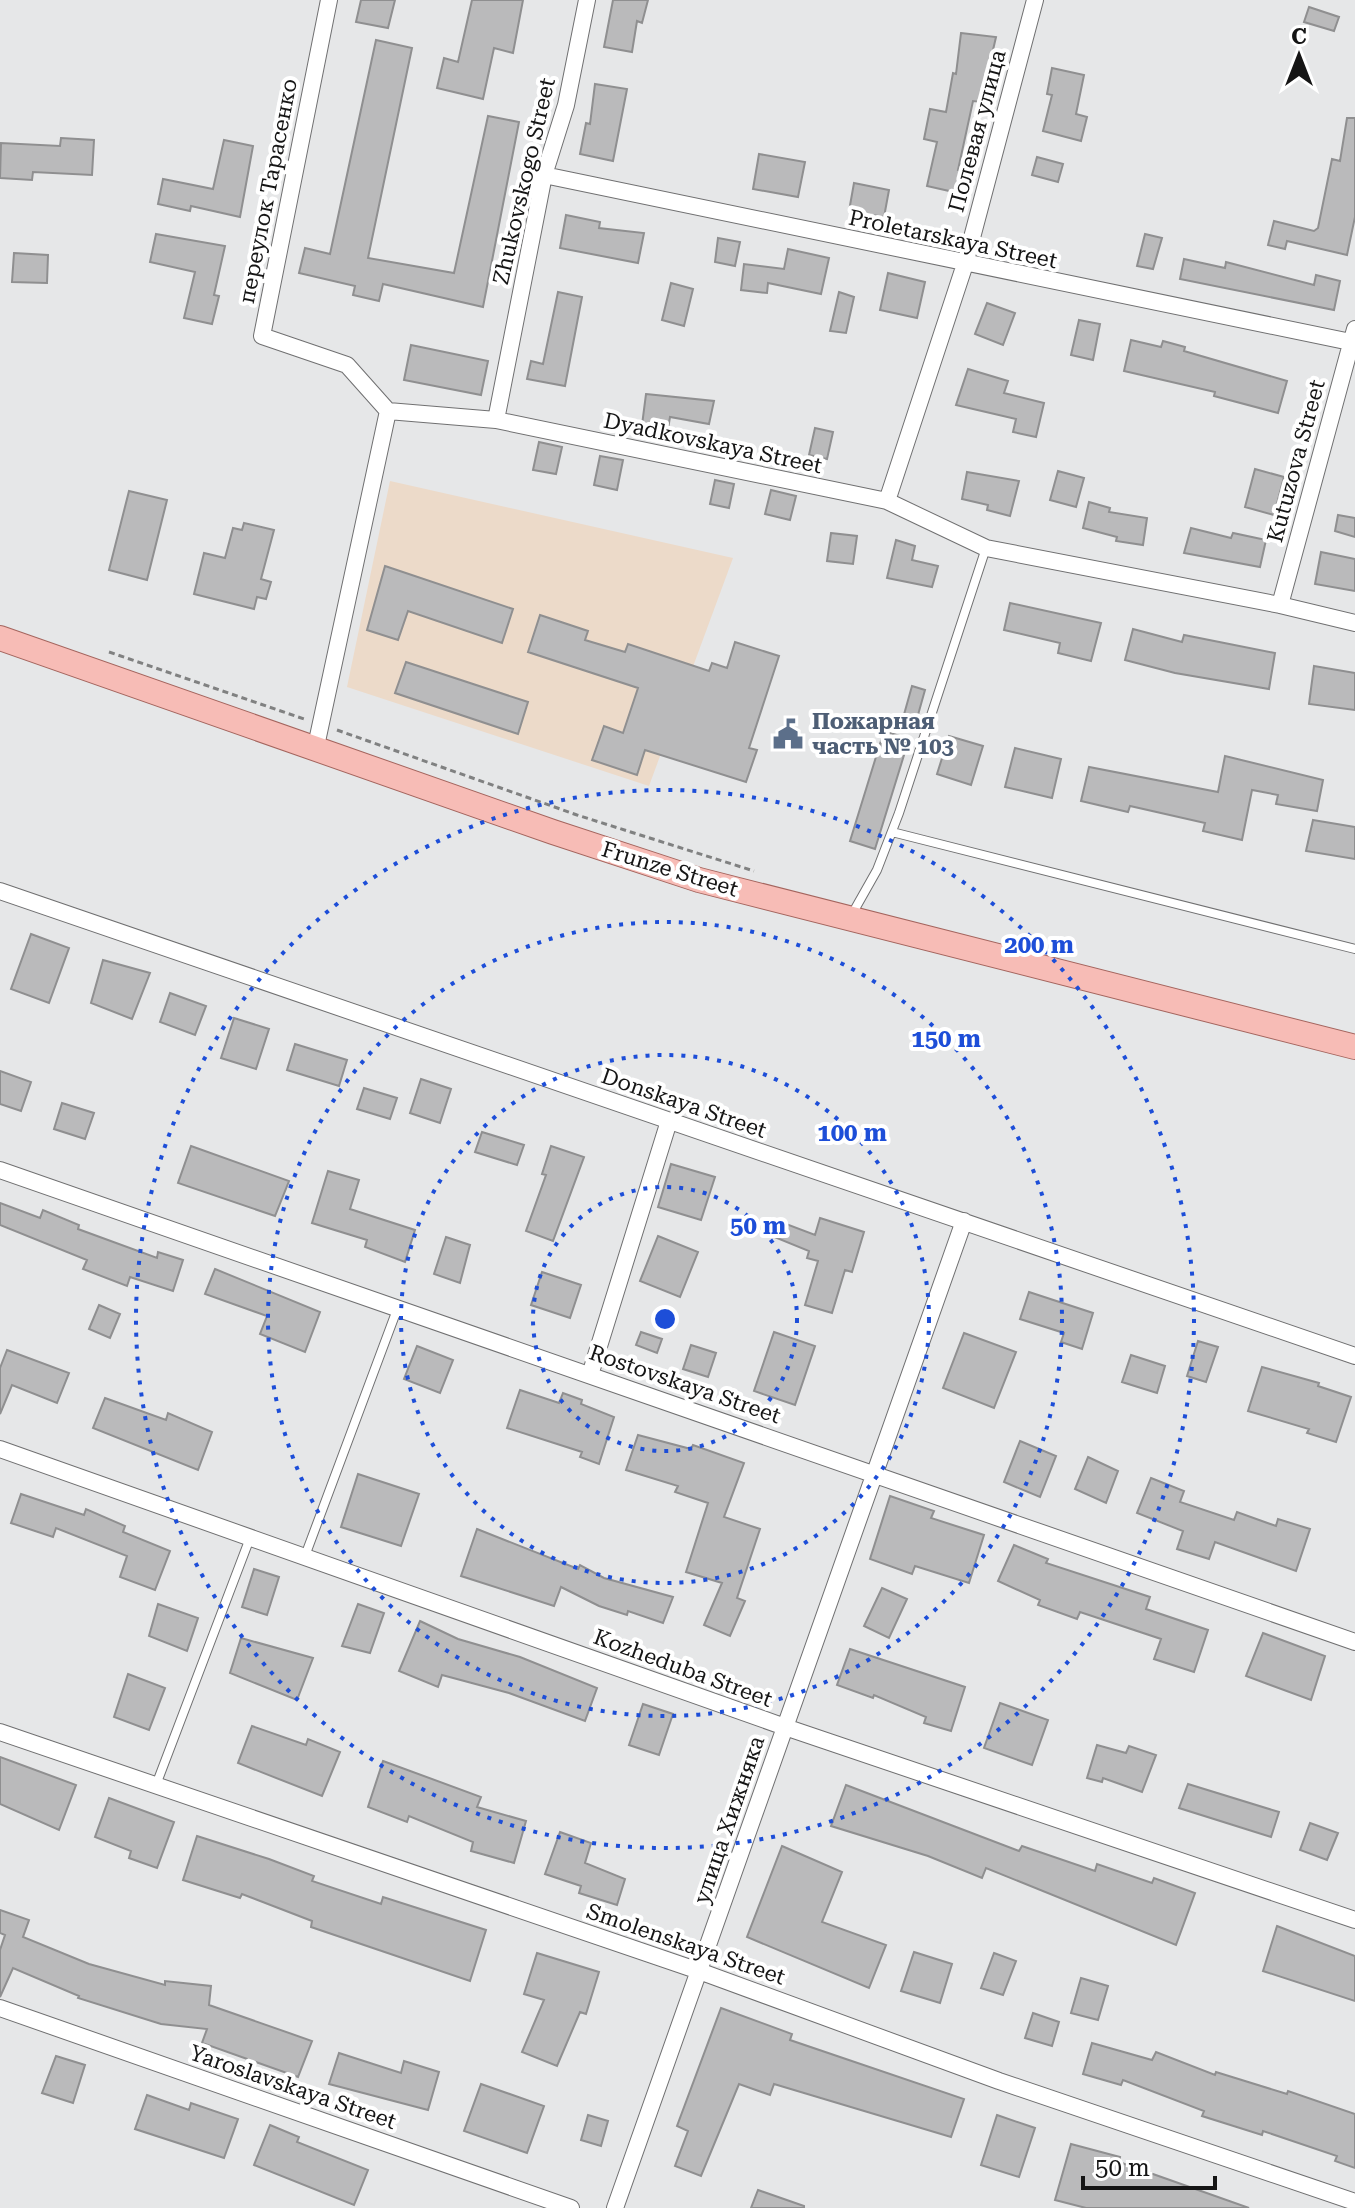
<svg xmlns="http://www.w3.org/2000/svg" width="1355" height="2208" viewBox="0 0 1355 2208" font-family="'Roboto Serif',serif">
  <rect width="100%" height="100%" fill="#e6e7e8"/>
  <path fill="#ecdac9" d="M390 481 733 558 649 786 347 687Z"/>
  <path fill="#bababb" stroke="#8f8f90" stroke-width="2" d="M361 0H395L388 28 356 22Z
    M472 0H523L513 53 494 48 483 99 437 88 444 58 458 62Z
    M613 0H648L642 23 637 21 632 52 604 47Z
    M1309 7 1339 17 1334 31 1304 22Z
    M961 33 996 37 981 102 973 101 958 170 962 171 958 193 927 186 937 142 924 139 930 109 946 112 953 73 956 74Z
    M376 40 412 48 368 258 454 273 488 116 519 122 483 307 383 284 379 301 353 295 355 286 299 273 305 248 330 254Z
    M1052 68 1084 75 1076 114 1087 117 1081 141 1043 131 1052 95 1047 94Z
    M595 84 627 89 613 161 580 154 586 123 590 124Z
    M1347 118H1355V217L1347 255 1287 241 1285 249 1268 245 1274 221 1314 231 1318 228 1332 159 1340 161Z
    M61 138 94 140 92 175 33 172 32 180 0 178 1 143 60 146Z
    M224 140 253 146 240 217 191 206 190 211 158 204 163 179 213 189Z
    M759 154 805 162 798 197 753 189Z
    M1037 157 1063 164 1058 182 1032 175Z
    M854 183 889 190 884 217 849 211Z
    M566 215 600 222 599 228 644 233 638 263 560 248Z
    M156 234 225 246 214 295 219 296 212 324 184 318 195 272 150 262Z
    M1145 234 1162 238 1153 269 1137 266Z
    M718 238 740 242 735 266 715 262Z
    M788 249 829 258 821 294 768 283 767 293 741 290 744 264 784 269Z
    M14 253 48 255 47 283 12 282Z
    M1184 259 1225 268 1226 262 1314 285 1316 275 1340 281 1334 310 1180 279Z
    M888 273 925 282 917 318 880 310Z
    M671 283 693 289 684 326 662 320Z
    M558 292 582 297 565 386 527 379 531 361 543 364Z
    M839 292 854 297 846 333 830 331Z
    M987 303 1015 313 1003 345 975 334Z
    M1079 320 1100 324 1093 360 1071 355Z
    M1131 340 1161 347 1163 341 1185 347 1184 351 1287 381 1278 413 1214 396 1215 392 1124 371Z
    M411 345 488 361 481 395 404 380Z
    M968 369 1008 381 1004 393 1044 403 1036 437 1013 432 1016 419 956 405Z
    M646 394 714 401 709 424 670 417 668 429 642 425Z
    M815 428 833 432 827 459 809 455Z
    M539 442 562 447 556 474 533 470Z
    M600 456 623 460 617 490 594 485Z
    M1255 469 1284 477 1274 515 1245 507Z
    M1058 471 1084 478 1076 507 1050 500Z
    M967 472 1019 481 1010 516 987 510 988 505 962 499Z
    M715 480 734 484 729 508 710 504Z
    M771 490 796 496 790 520 765 514Z
    M129 491 167 500 147 580 109 570Z
    M1089 502 1110 508 1109 512 1147 518 1143 545 1116 541 1117 537 1083 528Z
    M1338 515 1355 518V537L1335 531Z
    M244 523 274 530 261 579 271 582 266 599 257 597 254 609 194 594 204 553 225 558 233 528 242 530Z
    M1191 528 1231 538 1233 533 1266 540 1260 567 1184 553Z
    M831 533 857 536 853 564 827 561Z
    M896 540 915 546 912 560 938 566 932 587 887 578Z
    M1321 552 1355 559V591L1315 584Z
    M385 566 513 609 502 643 408 611 398 640 367 630Z
    M1010 603 1101 623 1091 661 1058 653 1060 643 1004 630Z
    M540 615 588 631 585 640 625 652 628 644 709 671 712 663 727 668 735 642 779 656 749 748 757 750 746 782 645 750 637 775 592 760 604 726 623 733 638 688 528 652Z
    M1133 629 1182 642 1184 635 1275 653 1269 689 1175 673 1125 660Z
    M406 662 528 702 518 734 395 693Z
    M1314 666 1355 673V710L1309 704Z
    M912 686 925 690 916 722 903 718Z
    M884 731 909 739 875 849 850 841Z
    M949 736 983 746 971 785 937 774Z
    M1015 748 1061 759 1052 798 1005 787Z
    M1225 756 1323 780 1317 811 1276 804 1278 795 1252 790 1242 840 1203 831 1205 823 1130 806 1128 812 1081 801 1089 767 1218 792Z
    M1313 820 1355 827V859L1306 851Z
    M31 934 69 948 49 1003 11 989Z
    M103 960 150 973 132 1019 91 1003Z
    M170 993 206 1006 195 1035 160 1022Z
    M234 1018 269 1029 256 1069 221 1058Z
    M295 1044 347 1060 339 1086 287 1070Z
    M0 1071 31 1082 21 1111 0 1104Z
    M421 1079 451 1089 440 1123 410 1113Z
    M364 1088 397 1098 390 1119 357 1109Z
    M62 1103 94 1113 85 1139 54 1129Z
    M482 1132 524 1145 517 1165 475 1152Z
    M191 1146 289 1181 275 1216 178 1183Z
    M551 1146 584 1157 553 1241 526 1231 546 1175 542 1174Z
    M671 1164 715 1177 701 1220 658 1207Z
    M328 1171 359 1180 350 1209 415 1230 405 1262 365 1247 367 1240 312 1223Z
    M0 1203 40 1218 43 1210 79 1225 78 1229 157 1258 158 1252 183 1260 173 1291 130 1277 127 1286 83 1269 87 1260 0 1225Z
    M820 1218 864 1232 852 1272 845 1270 832 1313 805 1305 818 1261 807 1258 809 1251 767 1234 773 1219 815 1235Z
    M658 1236 698 1252 680 1297 640 1281Z
    M446 1237 470 1245 460 1283 434 1274Z
    M215 1269 320 1312 305 1352 260 1334 267 1316 205 1294Z
    M542 1272 581 1285 570 1318 531 1305Z
    M1029 1292 1093 1313 1082 1349 1061 1342 1064 1333 1020 1319Z
    M99 1305 120 1314 110 1338 89 1329Z
    M641 1332 662 1339 657 1353 636 1345Z
    M774 1332 815 1346 795 1405 754 1391Z
    M964 1333 1016 1352 994 1408 943 1388Z
    M1198 1341 1218 1347 1206 1382 1187 1376Z
    M691 1345 716 1353 708 1377 683 1369Z
    M417 1346 453 1360 440 1393 404 1379Z
    M7 1350 69 1373 57 1403 12 1385 0 1414V1368Z
    M1131 1355 1165 1366 1157 1393 1122 1382Z
    M1262 1367 1319 1383 1318 1386 1351 1397 1336 1442 1307 1433 1309 1429 1248 1411Z
    M520 1390 559 1403 563 1393 582 1400 581 1404 614 1417 599 1464 580 1457 582 1452 507 1428Z
    M105 1398 166 1420 168 1413 212 1432 198 1470 93 1428Z
    M638 1435 691 1449 693 1445 744 1463 724 1517 760 1529 737 1598 745 1601 730 1636 704 1625 722 1583 686 1572 708 1503 675 1492 678 1486 626 1470Z
    M1020 1441 1056 1456 1040 1497 1004 1482Z
    M1088 1457 1118 1471 1106 1503 1075 1489Z
    M358 1474 419 1494 401 1546 341 1527Z
    M1151 1478 1184 1491 1180 1502 1234 1520 1237 1512 1276 1526 1278 1519 1310 1529 1296 1571 1215 1542 1209 1559 1177 1549 1183 1531 1137 1513Z
    M21 1494 84 1515 86 1509 125 1526 123 1532 170 1551 155 1590 120 1577 127 1556 56 1528 53 1537 11 1523Z
    M890 1496 934 1511 931 1518 984 1535 969 1583 915 1566 912 1574 870 1559Z
    M477 1529 578 1569 580 1565 604 1578 673 1597 663 1623 628 1611 627 1615 599 1606 561 1587 554 1606 461 1576Z
    M1014 1545 1048 1559 1046 1563 1150 1597 1146 1609 1208 1630 1194 1672 1154 1659 1161 1639 1080 1612 1077 1619 1038 1605 1040 1600 998 1581Z
    M254 1569 279 1577 267 1615 242 1607Z
    M882 1588 907 1599 889 1638 864 1626Z
    M158 1604 198 1618 187 1651 149 1636Z
    M358 1604 384 1613 370 1653 342 1646Z
    M420 1621 458 1639 520 1657 597 1688 585 1721 509 1693 442 1675 438 1687 399 1671Z
    M1263 1633 1325 1656 1311 1700 1246 1676Z
    M241 1638 313 1658 297 1700 230 1673Z
    M850 1649 965 1687 951 1731 924 1723 926 1717 874 1695 873 1698 837 1685Z
    M128 1674 165 1688 149 1730 114 1717Z
    M1000 1703 1048 1720 1032 1765 984 1748Z
    M643 1704 673 1714 659 1755 629 1745Z
    M252 1726 306 1745 308 1739 340 1752 322 1796 238 1763Z
    M1097 1745 1126 1753 1129 1746 1156 1755 1142 1792 1103 1778 1102 1782 1087 1778Z
    M0 1757 76 1785 59 1830 0 1804Z
    M383 1761 481 1797 477 1807 526 1821 514 1863 471 1851 473 1842 409 1816 407 1822 368 1807Z
    M1188 1784 1279 1812 1271 1837 1179 1808Z
    M846 1785 1019 1851 1022 1846 1095 1871 1097 1864 1152 1883 1154 1878 1195 1893 1176 1945 986 1868 982 1878 928 1856 831 1826Z
    M109 1798 174 1822 157 1868 129 1858 131 1851 95 1837Z
    M1310 1823 1338 1833 1327 1860 1300 1850Z
    M560 1832 591 1843 585 1863 625 1879 617 1905 579 1893 581 1886 545 1874Z
    M197 1836 269 1859 314 1876 312 1881 381 1904 383 1897 486 1930 470 1981 311 1927 312 1921 242 1894 240 1898 183 1880Z
    M782 1846 842 1872 822 1922 886 1945 869 1988 747 1937Z
    M0 1910 29 1920 23 1937 89 1964 165 1985V1981L211 1986 209 2005 312 2041 298 2077 202 2043 207 2029 161 2024 78 1998 79 1996 13 1968 0 1997V1950L5 1935 0 1933Z
    M1277 1926 1355 1956V2001L1263 1971Z
    M914 1952 952 1964 940 2003 901 1991Z
    M537 1953 599 1972 586 2014 580 2012 557 2066 522 2052 544 2000 524 1994Z
    M994 1953 1016 1961 1003 1995 981 1988Z
    M1081 1978 1108 1986 1098 2020 1071 2013Z
    M721 2008 792 2034 790 2040 964 2099 951 2137 774 2084 770 2095 739 2084 701 2176 675 2166 688 2131 677 2126Z
    M1033 2013 1059 2022 1052 2046 1025 2038Z
    M1092 2043 1152 2060 1156 2052 1215 2075 1216 2072 1287 2094 1288 2091 1355 2114V2168L1335 2161 1337 2156 1263 2131 1262 2135 1202 2116 1204 2111 1123 2080 1121 2085 1083 2074Z
    M339 2053 401 2073 404 2061 439 2072 428 2110 329 2084Z
    M56 2056 85 2065 73 2103 42 2093Z
    M481 2084 544 2106 527 2153 464 2131Z
    M147 2095 189 2110 191 2103 238 2119 224 2158 135 2129Z
    M588 2115 608 2121 601 2146 581 2140Z
    M997 2115 1035 2128 1019 2177 981 2165Z
    M270 2125 299 2137 297 2142 368 2170 354 2205 254 2165Z
    M1071 2144 1120 2157 1119 2162 1249 2208H1086L1055 2200Z
    M758 2190 804 2206V2208H751Z"/>
  <g fill="none" stroke-linecap="round" stroke-linejoin="round">
    <g stroke="#707071" stroke-width="10">
      <path id="service" d="M892 832 1355 949
        M851 916 877 870 899 813 986 548
        M305 1556 398 1307
        M156 1785 250 1538"/>
    </g>
    <g stroke="#707071" stroke-width="18">
      <path id="minor" d="M329 0 262 336 347 365 388 411
        M544 175 1355 343
        M496 420 544 175 566 105 587 0
        M887 501 965 264 1035 0
        M1280 605 1355 329
        M316 746 388 411 496 420 887 501 986 548 1280 605 1355 623
        M0 891 1355 1356
        M0 1170 1355 1642
        M590 1375 669 1121
        M0 1449 785 1727 1355 1920
        M0 1732 699 1971 999 2081 1355 2202
        M0 2008 571 2208
        M615 2208 964 1221"/>
    </g>
    <g stroke="#a4655e" stroke-width="26">
      <path id="primary" d="M0 638 553 832 699 880 1355 1047"/>
    </g>
    <path stroke="#808181" stroke-width="3" stroke-dasharray="6 4" stroke-linecap="butt" d="M109 652 307 720
      M337 730 577 815 754 871"/>
    <use href="#service" stroke="#fff" stroke-width="8"/>
    <use href="#minor" stroke="#fff" stroke-width="16"/>
    <use href="#primary" stroke="#f7bcb6" stroke-width="24"/>
  </g>
  <g fill="none" stroke="#1d4ed8" stroke-width="4" stroke-dasharray="4 8">
    <circle cx="665" cy="1319" r="132"/>
    <circle cx="665" cy="1319" r="264"/>
    <circle cx="665" cy="1319" r="397"/>
    <circle cx="665" cy="1319" r="529"/>
  </g>
  <defs>
    <g id="civic-bare" transform="scale(2.4)"><path d="M-.6-6.5H3V-4.5H.6V-3L4-1V1h2V6H-6V1h2V-1L-.6-3ZM-1.2 2.5V6h2.4V2.5Z" fill="#5c6f8a" stroke="#fff" stroke-width="2.5" paint-order="stroke"/></g>
  </defs>
  <g fill-rule="evenodd">
    <use href="#civic-bare" x="788" y="734"/>
  </g>
  <g text-anchor="middle" dominant-baseline="central" stroke-width="8" stroke-linejoin="round" paint-order="stroke">
    <g font-size="22" fill="#151515" stroke="#fff">
      <text transform="translate(977 131) rotate(-75)">Полевая улица</text>
      <text transform="translate(524 181) rotate(-77)">Zhukovskogo Street</text>
      <text transform="translate(268 191) rotate(-79)">переулок Тарасенко</text>
      <text transform="translate(953 239) rotate(12)">Proletarskaya Street</text>
      <text transform="translate(713 443) rotate(12)">Dyadkovskaya Street</text>
      <text transform="translate(1296 461) rotate(-75)">Kutuzova Street</text>
      <text transform="translate(670 869) rotate(17)">Frunze Street</text>
      <text transform="translate(684 1103) rotate(19)">Donskaya Street</text>
      <text transform="translate(685 1384) rotate(19)">Rostovskaya Street</text>
      <text transform="translate(683 1668) rotate(20)">Kozheduba Street</text>
      <text transform="translate(729 1820) rotate(-71)">улица Хижняка</text>
      <text transform="translate(686 1944) rotate(19)">Smolenskaya Street</text>
      <text transform="translate(293 2087) rotate(19)">Yaroslavskaya Street</text>
    </g>
    <g font-size="22" font-weight="bold" fill="#4e5e75" stroke="#fff" text-anchor="start">
      <text x="812" y="721">Пожарная<tspan x="812" dy="25">часть № 103</tspan></text>
    </g>
  </g>
  <circle cx="665" cy="1319" r="12" fill="#1d4ed8" stroke="#fff" stroke-width="4"/>
  <g font-size="24" text-anchor="middle" font-weight="bold" fill="#1d4ed8" stroke="#fff" stroke-width="8" stroke-linejoin="round" paint-order="stroke">
    <text x="1039" y="953">200 m</text>
    <text x="946" y="1047">150 m</text>
    <text x="852" y="1141">100 m</text>
    <text x="758" y="1234">50 m</text>
  </g>
  <g transform="translate(1299 56)" stroke="#ffffff" stroke-width="6" paint-order="stroke">
  <path d="M0-6L14 30L0 20L-14 30Z" fill="#151515"/>
  <text y="-12" font-size="22" font-weight="bold" text-anchor="middle" fill="#151515">С</text>
  </g>
  <path d="M1083 2176v12h132v-12" fill="none" stroke="#151515" stroke-width="4"/>
  <text x="1095" y="2176" font-size="24" fill="#151515" stroke="#ffffff" stroke-width="6" paint-order="stroke">50 m</text>
</svg>
